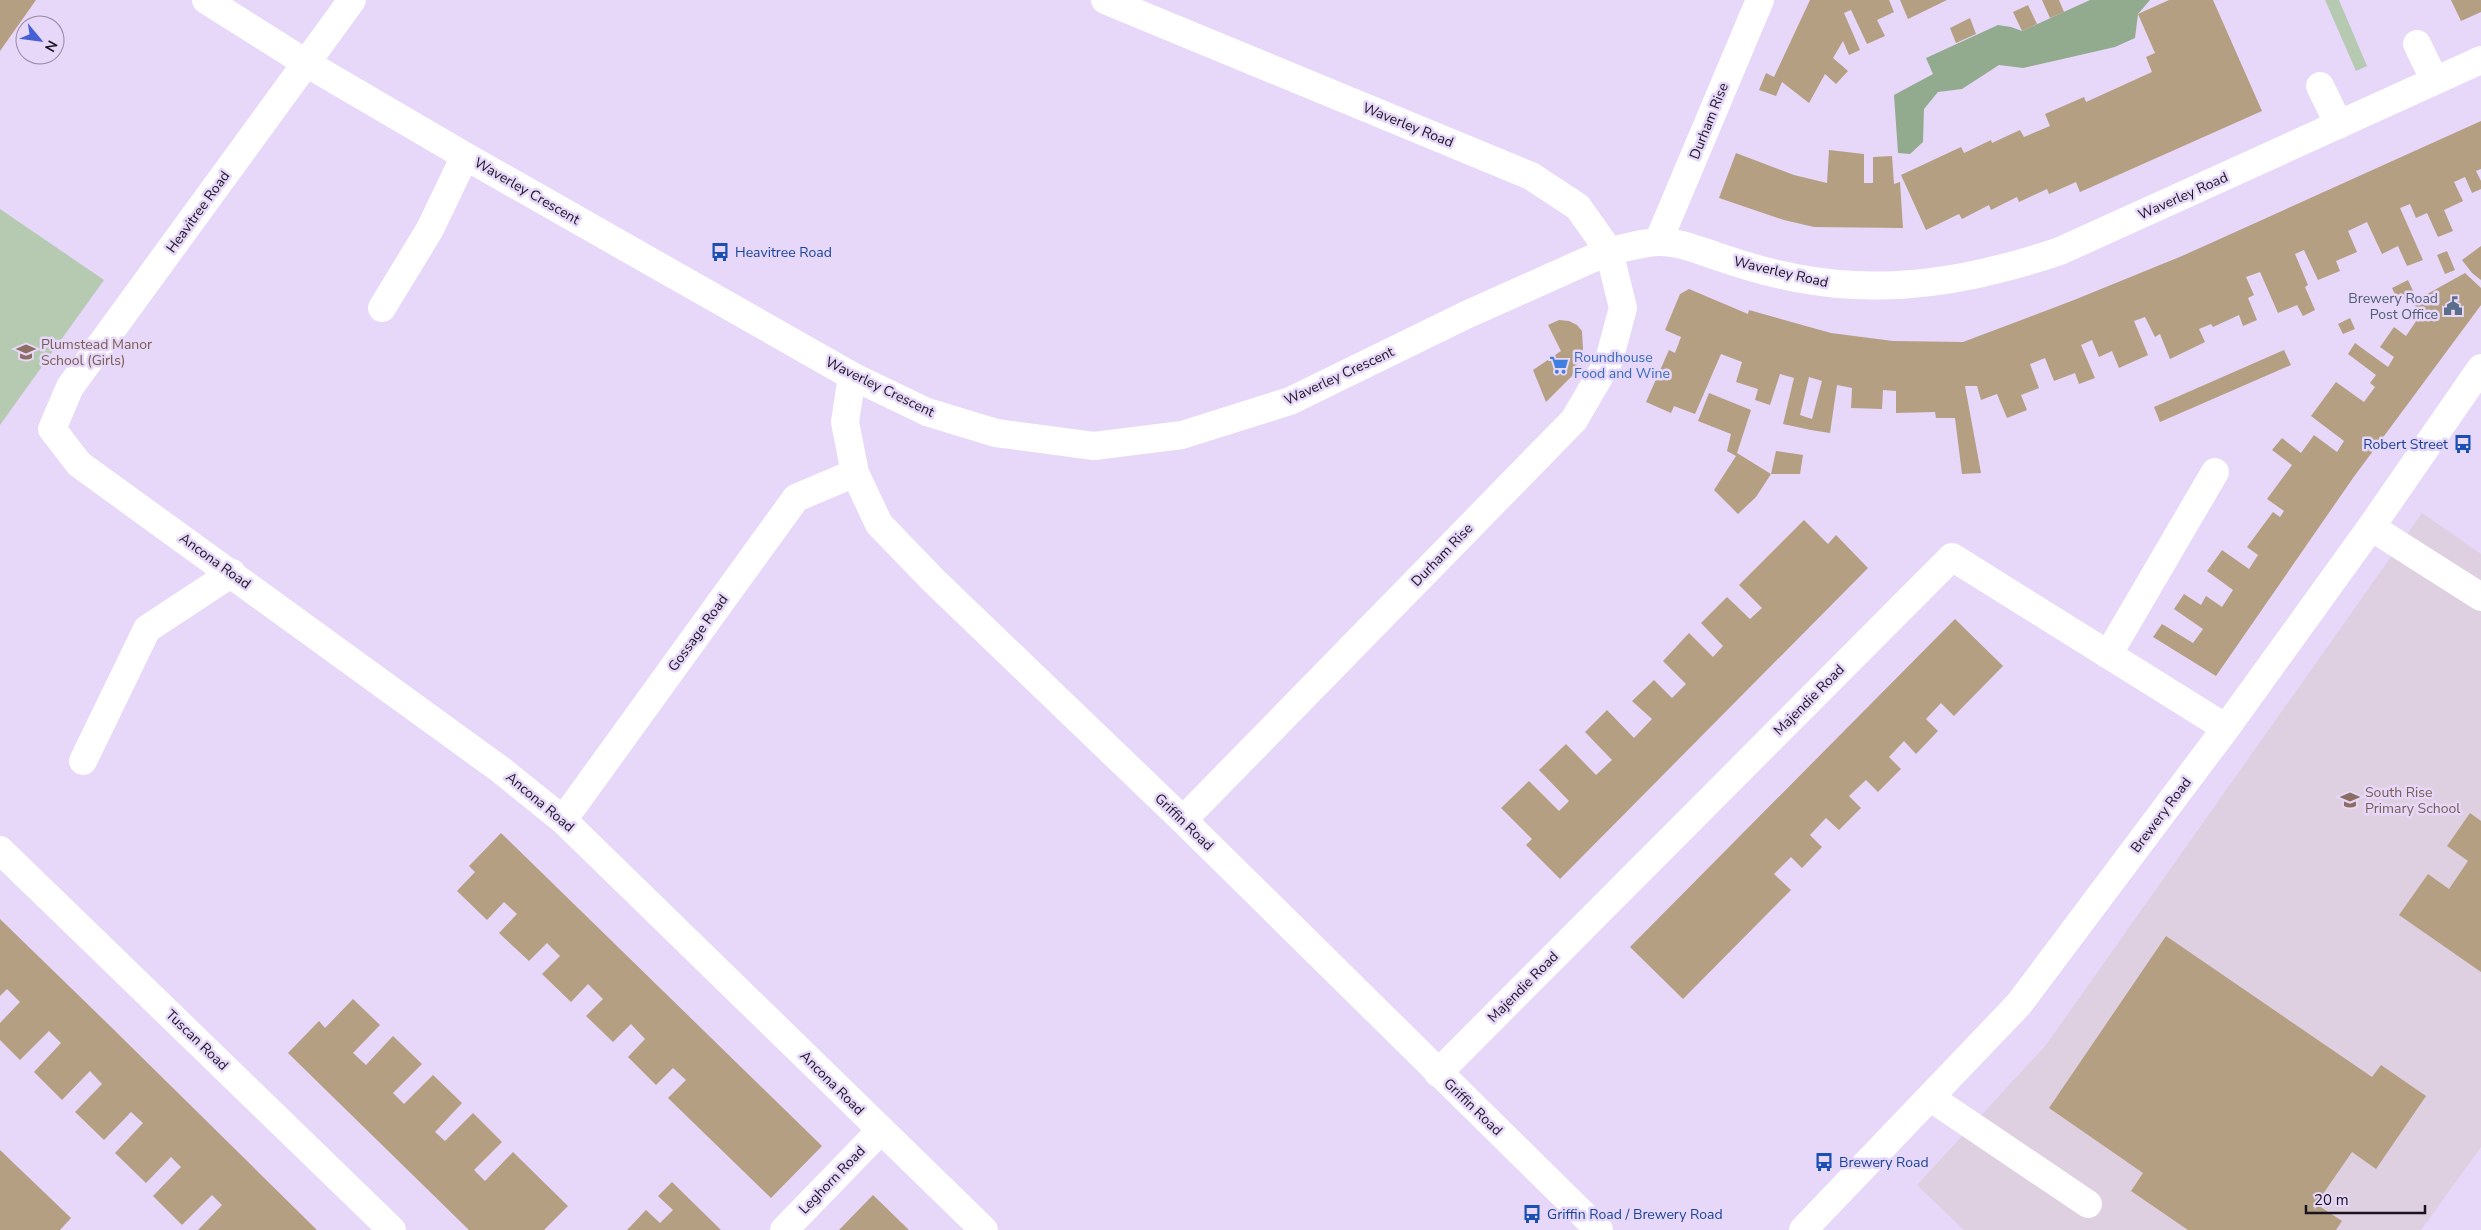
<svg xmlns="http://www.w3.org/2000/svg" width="2481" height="1230" viewBox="0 0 2481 1230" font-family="'Nunito Sans',sans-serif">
  <rect width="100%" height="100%" fill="#e7d7f9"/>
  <path fill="#decfe1" d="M2422 513 2481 554V1147L2421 1230H1964L1917 1185 2046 1045Z"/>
  <path fill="#b6cab2" d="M2325 0H2339L2367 66 2356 71Z
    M0 209 104 280 0 425Z"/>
  <path fill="#92aa8e" d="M2090 0H2150L2138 14 2135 38 2115 47 2023 68 1999 65 1962 89 1938 92 1924 109 1923 142 1910 154 1898 153 1894 95 1933 74 1926 58 1998 25 2011 27 2022 31Z"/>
  <path fill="#b49f82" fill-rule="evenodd" d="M0 0H36L0 51Z
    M1810 0H1889L1894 12 1877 20 1885 36 1867 44 1851 10 1844 13 1860 50 1849 55 1843 41 1833 58 1848 71 1836 84 1825 74 1809 103 1782 82 1776 96 1759 90 1766 73 1774 77Z
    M1900 0H1947L1908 19Z
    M2042 0H2059L2064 12 2050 18Z
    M2169 0H2213L2262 111 2080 192 2076 182 2049 194 2047 189 2019 202 2017 197 1991 210 1989 205 1962 219 1959 214 1926 230 1901 175 1961 147 1964 153 1991 140 1992 143 2020 130 2024 137 2050 126 2045 114 2084 97 2086 102 2152 72 2146 57 2155 53 2138 14Z
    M2451 0H2481V12L2461 21Z
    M2028 5 2037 24 2022 31 2013 12Z
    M1970 18 1976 34 1956 43 1950 28Z
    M2481 121V169L2476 171 2481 181V189L2472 193 2465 177 2454 182 2463 201 2444 210 2453 231 2438 237 2427 213 2416 218 2410 204 2400 208 2423 260 2407 266 2398 246 2382 254 2367 222 2348 231 2357 252 2336 261 2340 271 2318 280 2304 250 2295 254 2308 285 2305 287 2315 310 2303 316 2297 305 2278 313 2260 272 2246 277 2254 295 2248 298 2257 320 2243 326 2239 315 2213 327 2211 324 2199 329 2205 342 2170 359 2160 334 2155 337 2145 317 2134 321 2148 355 2119 368 2112 351 2099 357 2092 340 2081 345 2095 378 2079 384 2075 373 2054 381 2045 358 2030 364 2039 388 2021 395 2027 410 2007 418 1997 394 1981 400 1977 386H1965L1981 473 1962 474 1955 418H1936L1935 412 1896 413V391L1883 390 1882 409 1851 408 1852 388 1837 385 1830 433 1811 430 1783 424 1794 378 1780 374 1770 405 1755 400 1758 389 1736 382 1742 362 1721 354 1695 414 1674 406 1671 413 1646 402 1669 350 1675 353 1681 337 1665 330 1680 294 1689 289 1748 314 1749 310 1831 333 1893 341 1963 342 2074 300 2182 256ZM1809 377 1822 381 1812 419 1800 415Z
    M1829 150 1864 154V183H1873V157L1892 156 1894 184 1900 182 1903 228 1814 227 1784 220 1719 198 1736 153 1794 175 1827 183Z
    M2481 246V280L2472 273 2462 260Z
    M2447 251 2455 270 2445 274 2437 255Z
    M2465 273 2481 288V305L2353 478 2216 676 2153 637 2162 624 2193 643 2203 629 2174 609 2184 594 2201 605 2206 596 2222 607 2233 590 2207 571 2215 560 2222 550 2249 569 2258 555 2247 547 2273 512 2280 517 2284 511 2267 499 2292 465 2272 450 2282 438 2301 453 2314 435 2337 452 2344 441 2311 416 2336 382 2364 402 2375 387 2370 383 2376 375 2348 354 2355 343 2388 367 2394 357 2380 347 2394 327 2406 336 2423 311 2411 303Z
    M2408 280 2414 293 2398 301 2392 288Z
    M2350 318 2355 329 2343 334 2338 324Z
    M1559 320 1569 321 1577 325 1582 331 1583 349 1572 376 1546 402 1533 370 1561 351 1548 325Z
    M2284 350 2291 365 2160 422 2154 407Z
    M1709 393 1751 410 1737 453 1771 474 1756 497 1738 514 1714 490 1736 456 1727 451 1731 434 1698 421Z
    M1776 451 1803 455 1800 474H1771Z
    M1804 520 1828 544 1836 535 1868 568 1560 879 1526 845 1532 839 1501 808 1529 781 1559 811 1569 801 1539 770 1566 744 1596 775 1612 760 1585 732 1607 710 1634 738 1652 719 1632 701 1654 680 1672 698 1686 684 1663 661 1689 633 1713 657 1723 646 1701 623 1727 597 1750 619 1762 608 1739 585Z
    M1955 619 2003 666 1954 716 1941 703 1926 719 1938 731 1916 754 1904 741 1889 757 1901 769 1878 792 1866 780 1849 796 1861 808 1839 830 1826 818 1810 835 1822 847 1802 868 1791 857 1774 874 1791 890 1683 999 1630 947Z
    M2470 813 2481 821V972L2399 915 2428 874 2449 889 2468 861 2447 846Z
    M501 833 822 1146 771 1198 668 1098 686 1080 673 1068 656 1085 628 1057 645 1039 631 1024 613 1042 586 1016 603 999 588 984 571 1002 542 974 560 956 547 943 529 961 499 933 517 914 504 902 487 920 457 891 475 872 469 866Z
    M0 919 107 1023 317 1230H198L222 1205 212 1195 182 1225 153 1196 181 1167 171 1157 146 1183 115 1153 143 1123 131 1112 104 1140 75 1112 102 1084 90 1071 62 1100 34 1072 61 1043 49 1031 20 1060 0 1040V1023L20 1002 7 989 0 996Z
    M2166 936 2372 1077 2381 1065 2426 1096 2376 1169 2352 1152 2316 1204 2342 1221 2336 1230H2188L2131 1191 2143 1173 2049 1108Z
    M353 999 380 1025 353 1053 366 1065 393 1036 422 1064 393 1093 404 1104 433 1075 462 1103 435 1132 445 1141 473 1113 502 1142 474 1170 485 1181 513 1152 568 1206 544 1230H469L288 1053 319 1021 325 1028Z
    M0 1150 71 1218 60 1230H0Z
    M672 1182 721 1230H627L646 1210 660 1223 673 1210 658 1196Z
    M873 1195 909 1230H839Z"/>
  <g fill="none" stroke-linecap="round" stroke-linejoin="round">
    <path stroke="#fff" stroke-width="28" d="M206 0 306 63 465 156 852 376 927 412 996 433 1094 446 1182 435 1290 401 1466 315 1609 251 1623 308 1609 360 1574 420 1183 820
      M352 0 70 387 52 429 79 464 501 770 563 820 984 1230
      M1105 0 1531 176 1578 207 1609 251C1625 248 1642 243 1657 242 1677 241 1698 250 1716 256 1742 265 1769 273 1796 278 1887 296 1974 280 2060 251L2481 60
      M2417 44 2435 81
      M2320 86 2339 125
      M1658 242 1760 0
      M382 308 430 229 465 156
      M852 376 845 422 855 473 879 524 933 580 1183 820 1599 1230
      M2371 527 2481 597
      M2108 655 2215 472
      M83 761 147 629 232 573
      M563 820 796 498 855 473
      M0 850 392 1230
      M1438 1073 1952 557 2226 728
      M1931 1098 2088 1204
      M784 1230 880 1131
      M1803 1230 2019 1004 2226 728 2371 527 2481 368"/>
  </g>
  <defs>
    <g id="bus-bare" transform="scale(1.5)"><path d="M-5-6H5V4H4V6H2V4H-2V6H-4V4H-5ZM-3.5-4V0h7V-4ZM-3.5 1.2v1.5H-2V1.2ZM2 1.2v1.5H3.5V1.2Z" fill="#1a4fb4" stroke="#e7d7f9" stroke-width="2.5" paint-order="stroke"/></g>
    <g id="civic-bare" transform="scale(1.5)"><path d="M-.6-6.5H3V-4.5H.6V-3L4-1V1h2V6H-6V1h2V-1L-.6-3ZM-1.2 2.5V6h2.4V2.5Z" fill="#5c6f8a" stroke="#e7d7f9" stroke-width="2.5" paint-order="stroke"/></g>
    <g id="school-bare" transform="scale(1.5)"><path d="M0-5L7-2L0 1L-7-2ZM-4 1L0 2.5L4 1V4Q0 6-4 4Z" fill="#8d6e63" stroke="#e7d7f9" stroke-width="2.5" paint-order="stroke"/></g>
    <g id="supermarket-bare" transform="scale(1.5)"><path d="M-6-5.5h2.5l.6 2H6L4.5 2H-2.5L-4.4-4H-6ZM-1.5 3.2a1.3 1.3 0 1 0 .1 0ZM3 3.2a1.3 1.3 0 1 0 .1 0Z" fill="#3f7fe0" stroke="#e7d7f9" stroke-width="2.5" paint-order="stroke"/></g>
  </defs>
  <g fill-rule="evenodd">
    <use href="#bus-bare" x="720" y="252"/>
    <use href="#civic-bare" x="2453" y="306"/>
    <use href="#school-bare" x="26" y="352"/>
    <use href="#supermarket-bare" x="1559" y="365"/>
    <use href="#bus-bare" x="2463" y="444"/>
    <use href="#school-bare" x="2350" y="800"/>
    <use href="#bus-bare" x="1824" y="1162"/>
    <use href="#bus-bare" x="1532" y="1214"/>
  </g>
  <g text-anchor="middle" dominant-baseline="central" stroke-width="5" stroke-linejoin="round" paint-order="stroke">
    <g font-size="14" fill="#191420" stroke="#e7d7f9">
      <text transform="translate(1709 121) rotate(-68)">Durham Rise</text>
      <text transform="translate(1408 125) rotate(22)">Waverley Road</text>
      <text transform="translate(527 191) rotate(30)">Waverley Crescent</text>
      <text transform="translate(2183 196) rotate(-24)">Waverley Road</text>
      <text transform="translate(198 212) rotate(-54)">Heavitree Road</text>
      <text transform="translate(1781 272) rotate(13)">Waverley Road</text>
      <text transform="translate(1339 376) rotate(-25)">Waverley Crescent</text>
      <text transform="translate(880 387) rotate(26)">Waverley Crescent</text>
      <text transform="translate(1442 555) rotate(-46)">Durham Rise</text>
      <text transform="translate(215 561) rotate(36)">Ancona Road</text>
      <text transform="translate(698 633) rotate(-54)">Gossage Road</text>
      <text transform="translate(1809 700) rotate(-45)">Majendie Road</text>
      <text transform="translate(540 802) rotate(40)">Ancona Road</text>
      <text transform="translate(2161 815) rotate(-53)">Brewery Road</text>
      <text transform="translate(1184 822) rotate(44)">Griffin Road</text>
      <text transform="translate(1523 987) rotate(-45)">Majendie Road</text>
      <text transform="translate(197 1040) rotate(44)">Tuscan Road</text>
      <text transform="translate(832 1083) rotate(45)">Ancona Road</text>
      <text transform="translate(1473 1107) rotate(44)">Griffin Road</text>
      <text transform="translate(832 1180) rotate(-46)">Leghorn Road</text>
    </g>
    <g font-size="14" fill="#164399" stroke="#e7d7f9" text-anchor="start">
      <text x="735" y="252">Heavitree Road</text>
      <text x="2448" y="444" text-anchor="end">Robert Street</text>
      <text x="1839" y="1162">Brewery Road</text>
      <text x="1547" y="1214">Griffin Road / Brewery Road</text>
    </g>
    <g font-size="14" fill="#4e5e75" stroke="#e7d7f9" text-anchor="end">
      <text x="2438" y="298">Brewery Road<tspan x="2438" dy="16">Post Office</tspan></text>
    </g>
    <g font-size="14" fill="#785e54" stroke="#e7d7f9" text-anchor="start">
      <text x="41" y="344">Plumstead Manor<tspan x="41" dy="16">School (Girls)</tspan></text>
      <text x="2365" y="792">South Rise<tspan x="2365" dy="16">Primary School</tspan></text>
    </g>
    <g font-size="14" fill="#366cbe" stroke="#e7d7f9" text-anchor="start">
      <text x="1574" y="357">Roundhouse<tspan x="1574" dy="16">Food and Wine</tspan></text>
    </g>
  </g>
  <g transform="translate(40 40) rotate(119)"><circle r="24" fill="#e7d7f9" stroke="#9589a2"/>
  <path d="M0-4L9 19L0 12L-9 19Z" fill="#4661d5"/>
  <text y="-8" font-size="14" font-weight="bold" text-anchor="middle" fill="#191420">N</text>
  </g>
  <path d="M2306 1205v8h119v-8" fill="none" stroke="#191420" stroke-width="2.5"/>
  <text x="2314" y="1205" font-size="15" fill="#191420" stroke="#e7d7f9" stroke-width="4" paint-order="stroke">20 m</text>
</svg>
